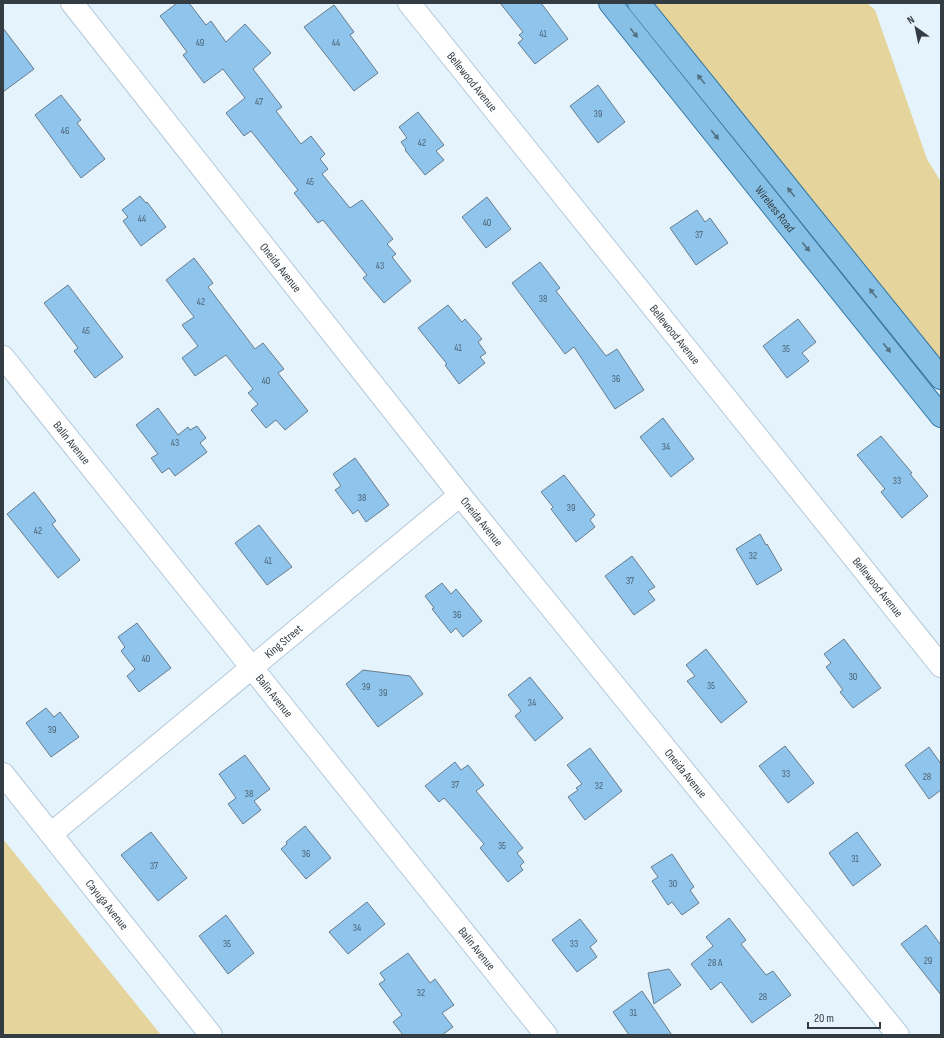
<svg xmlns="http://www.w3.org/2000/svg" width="944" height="1038" viewBox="0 0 944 1038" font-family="'Sofia Sans Condensed',sans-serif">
  <rect width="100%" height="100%" fill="#e5f3fd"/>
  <path fill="#e5d49b" d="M645 3H867L875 10 927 159 941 182V369Z
    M3 839 161 1035H3Z"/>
  <path fill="#8fc5ed" stroke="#687c8b" d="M177 3H189L206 25 211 21 226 42 245 24 271 53 253 69 282 107 276 111 301 144 311 136 325 154 320 159 328 169 322 174 350 208 362 200 393 239 387 244 396 254 392 257 411 281 384 303 363 278 367 275 323 220 318 223 294 193 298 190 251 131 244 136 226 113 245 98 223 69 204 83 183 55 187 52 160 16Z
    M500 3H541L568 39 535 64 518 43 523 39 519 35 523 32Z
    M334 5 354 32 350 35 378 73 354 91 304 27Z
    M3 28 34 69 3 92Z
    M598 85 625 122 598 143 570 106Z
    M61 95 81 120 77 123 105 159 81 178 35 115Z
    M418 112 444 145 436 151 444 160 425 175 405 150 406 149 401 142 407 138 399 127Z
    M140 196 146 203 147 202 166 227 141 246 123 221 128 217 122 210Z
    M487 197 511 229 486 248 462 217Z
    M697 210 705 222 710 218 728 243 696 265 670 228Z
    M194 258 213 283 208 287 255 349 263 343 284 369 278 373 308 411 285 430 276 420 266 428 251 410 258 404 248 393 253 389 226 355 195 376 182 358 198 346 182 325 194 317 166 280Z
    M540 262 560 288 556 291 606 356 617 349 644 390 615 409 574 347 565 354 512 283Z
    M68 285 123 357 95 378 74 351 78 348 44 303Z
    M448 305 462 322 465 319 482 339 478 342 486 353 480 357 485 363 459 384 445 365 447 364 418 328Z
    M798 319 816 342 802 353 809 361 787 378 763 346Z
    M158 408 178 435 188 427 190 430 197 426 206 438 200 443 207 452 175 476 169 468 162 473 151 458 158 454 136 425Z
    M663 418 694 459 671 477 640 437Z
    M881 436 912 473 910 474 928 496 902 518 881 492 885 489 857 455Z
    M355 458 389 505 366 522 358 510 353 514 335 490 341 486 333 474Z
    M564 475 595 515 590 520 595 527 576 542 551 509 553 507 541 492Z
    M34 492 56 521 52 524 80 560 58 578 7 514Z
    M259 525 292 567 267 585 235 543Z
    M760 534 766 545 767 544 782 570 757 585 736 549Z
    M632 556 655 587 648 591 655 600 634 615 605 576Z
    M442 583 451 594 456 589 482 621 463 637 456 628 451 633 432 609 434 608 425 596Z
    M137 623 171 668 139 692 127 676 135 669 121 651 125 647 118 637Z
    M844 639 881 688 853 708 840 692 843 690 826 667 831 663 824 654Z
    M706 649 747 702 721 723 687 681 695 676 686 665Z
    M363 670 410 676 423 694 378 727 346 684Z
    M530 677 563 718 535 741 515 716 521 711 508 695Z
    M46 708 54 717 60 712 79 737 51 757 26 723Z
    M785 746 814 783 788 803 759 766Z
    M929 747 941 764V790L929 799 905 765Z
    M590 748 622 791 585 820 568 797 578 790 576 788 582 784 567 765Z
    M245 755 270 789 254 801 261 810 243 824 228 804 236 798 219 774Z
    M455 762 461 770 468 765 484 785 476 791 523 848 517 853 524 862 520 866 523 870 508 882 480 848 484 844 454 809 444 798 439 802 425 786Z
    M305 826 331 858 306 879 281 849 287 844 286 842Z
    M151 832 187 878 158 901 121 855Z
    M857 832 881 865 853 886 829 853Z
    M672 854 694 887 690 890 699 903 682 915 672 902 668 905 652 881 658 877 651 867Z
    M367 902 385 924 348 954 329 932Z
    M226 915 254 953 228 974 199 936Z
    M729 918 746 940 741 944 766 975 773 971 791 995 752 1023 721 982 711 990 691 964 713 946 706 937Z
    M580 919 597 941 590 947 597 957 577 972 552 940Z
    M926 925 941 945V995L901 944Z
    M408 953 430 983 435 979 454 1005 442 1013 453 1027 442 1035H403L393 1022 402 1015 379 984 385 980 380 973Z
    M669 969 681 985 654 1004 648 973Z
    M642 991 672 1035H629L613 1012Z"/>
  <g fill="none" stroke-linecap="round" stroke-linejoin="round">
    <g stroke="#b2c8d9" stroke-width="24">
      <g id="minor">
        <path id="s1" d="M72 3 460 495 898 1035"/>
        <path id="s2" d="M409 3 941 666"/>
        <path id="s3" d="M3 357 546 1035"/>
        <path id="s4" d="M3 774 211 1035"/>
        <path id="s5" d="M51 834 460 495"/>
      </g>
    </g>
    <g stroke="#3476a2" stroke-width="24">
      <g id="major">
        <path id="s6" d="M610 3 941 416"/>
        <path d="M639 3 941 378"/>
      </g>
    </g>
    <use href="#minor" stroke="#fff" stroke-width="22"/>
    <use href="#major" stroke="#86c0e6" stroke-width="22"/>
  </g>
  <defs><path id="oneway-solid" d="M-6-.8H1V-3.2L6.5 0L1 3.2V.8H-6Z"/></defs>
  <g fill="#547184">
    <use href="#oneway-solid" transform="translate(634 33) rotate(51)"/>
    <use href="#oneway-solid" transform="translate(701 79) rotate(-129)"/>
    <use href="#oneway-solid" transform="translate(715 135) rotate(51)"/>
    <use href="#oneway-solid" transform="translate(791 192) rotate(-129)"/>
    <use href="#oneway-solid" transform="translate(806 247) rotate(51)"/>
    <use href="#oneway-solid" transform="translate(873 293) rotate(-129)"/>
    <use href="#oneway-solid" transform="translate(887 348) rotate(51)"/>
  </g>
  <g text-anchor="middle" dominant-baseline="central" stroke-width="3" stroke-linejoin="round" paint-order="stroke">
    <g font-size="10" fill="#4a5e6e">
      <text x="543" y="34">41</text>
      <text x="200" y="43">49</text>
      <text x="336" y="43">44</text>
      <text x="259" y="102">47</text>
      <text x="598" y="114">39</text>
      <text x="65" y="131">46</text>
      <text x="422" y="143">42</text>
      <text x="310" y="182">45</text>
      <text x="142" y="219">44</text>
      <text x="487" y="223">40</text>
      <text x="699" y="235">37</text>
      <text x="380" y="266">43</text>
      <text x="543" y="299">38</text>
      <text x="201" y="302">42</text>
      <text x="86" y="331">45</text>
      <text x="458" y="348">41</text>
      <text x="786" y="349">35</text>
      <text x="616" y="379">36</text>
      <text x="266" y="381">40</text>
      <text x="175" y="443">43</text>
      <text x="666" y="447">34</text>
      <text x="897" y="481">33</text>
      <text x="362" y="498">38</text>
      <text x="571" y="508">39</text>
      <text x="38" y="531">42</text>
      <text x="753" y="556">32</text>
      <text x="268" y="561">41</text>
      <text x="630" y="581">37</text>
      <text x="457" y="615">36</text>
      <text x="146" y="659">40</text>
      <text x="853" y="677">30</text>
      <text x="711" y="686">35</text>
      <text x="366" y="687">39</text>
      <text x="383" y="693">39</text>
      <text x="532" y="703">34</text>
      <text x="52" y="730">39</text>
      <text x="786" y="774">33</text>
      <text x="927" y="777">28</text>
      <text x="455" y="785">37</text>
      <text x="599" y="786">32</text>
      <text x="249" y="794">38</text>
      <text x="502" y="846">35</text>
      <text x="306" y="854">36</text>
      <text x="855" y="859">31</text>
      <text x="154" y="866">37</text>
      <text x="673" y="884">30</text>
      <text x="357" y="928">34</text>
      <text x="227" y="944">35</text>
      <text x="574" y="944">33</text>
      <text x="928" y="961">29</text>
      <text x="715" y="963">28 A</text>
      <text x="421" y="993">32</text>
      <text x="763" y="997">28</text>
      <text x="633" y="1013">31</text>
    </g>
    <g font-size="12" fill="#333c43" stroke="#e5f3fd">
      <text stroke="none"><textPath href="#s2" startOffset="101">Bellewood Avenue</textPath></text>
      <text stroke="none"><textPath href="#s6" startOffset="264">Wireless Road</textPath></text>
      <text stroke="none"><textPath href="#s1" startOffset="337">Oneida Avenue</textPath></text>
      <text stroke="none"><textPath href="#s2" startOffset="425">Bellewood Avenue</textPath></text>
      <text stroke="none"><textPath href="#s3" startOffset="110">Balin Avenue</textPath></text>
      <text stroke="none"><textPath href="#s1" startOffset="661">Oneida Avenue</textPath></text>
      <text stroke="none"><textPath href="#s2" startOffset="749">Bellewood Avenue</textPath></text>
      <text stroke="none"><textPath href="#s5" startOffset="302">King Street</textPath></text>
      <text stroke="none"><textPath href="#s3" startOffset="434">Balin Avenue</textPath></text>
      <text stroke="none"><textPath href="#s1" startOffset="985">Oneida Avenue</textPath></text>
      <text stroke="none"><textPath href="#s4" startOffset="167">Cayuga Avenue</textPath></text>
      <text stroke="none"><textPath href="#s3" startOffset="758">Balin Avenue</textPath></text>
    </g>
  </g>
  <rect width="944" height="1038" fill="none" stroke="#333c43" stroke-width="8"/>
  <g transform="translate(916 28) rotate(327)" stroke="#e5f3fd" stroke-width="3" paint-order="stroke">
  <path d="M0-3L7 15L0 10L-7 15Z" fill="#333c43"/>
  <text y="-6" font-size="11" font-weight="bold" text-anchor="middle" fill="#333c43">N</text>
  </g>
  <path d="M808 1022v6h72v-6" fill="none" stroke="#333c43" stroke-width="2"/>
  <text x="814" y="1022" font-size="12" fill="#333c43" stroke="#e5f3fd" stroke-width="3" paint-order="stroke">20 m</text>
</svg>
